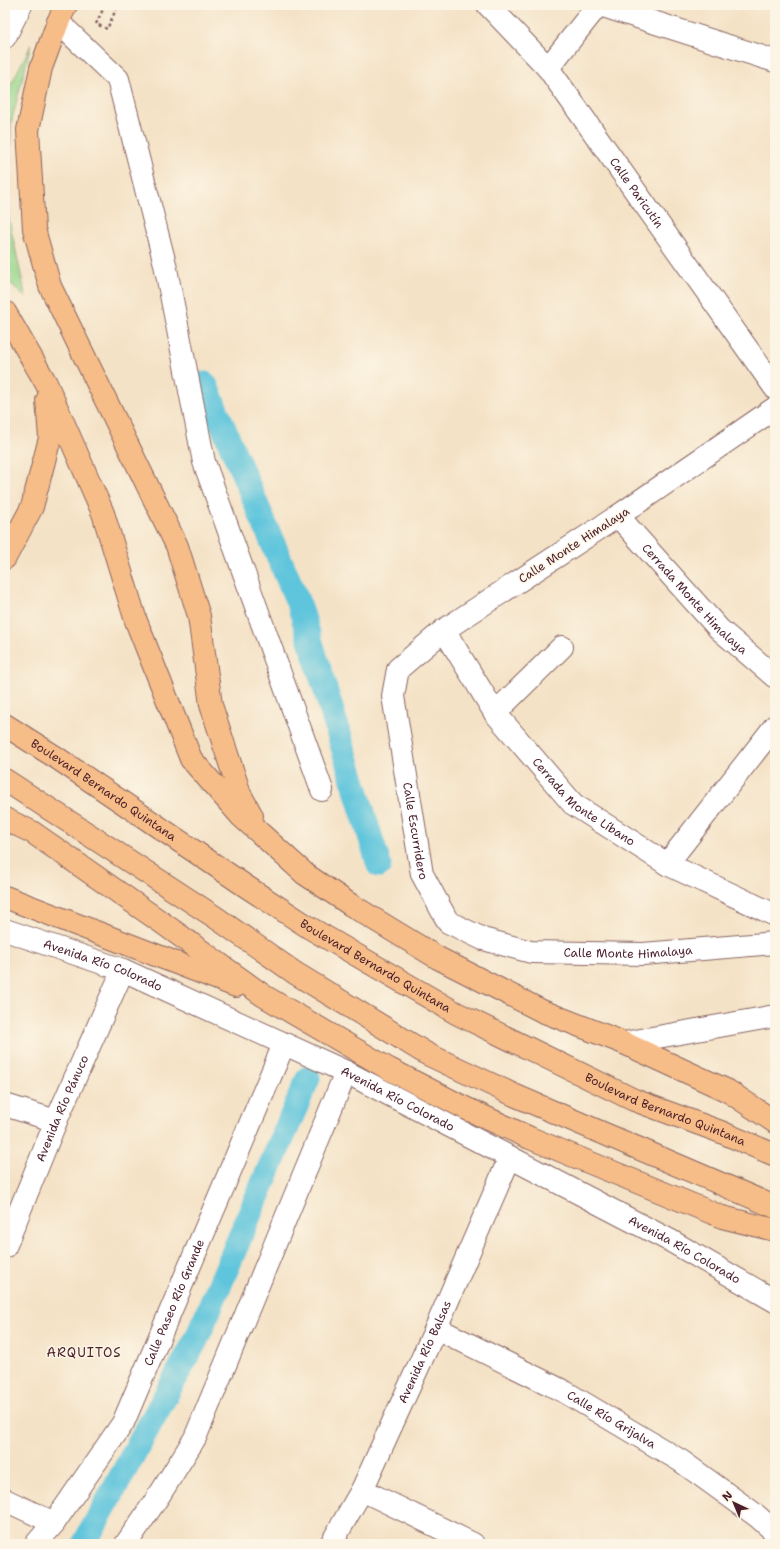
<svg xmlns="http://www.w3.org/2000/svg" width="780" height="1549" viewBox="0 0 780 1549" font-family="'Shantell Sans',sans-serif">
  <rect width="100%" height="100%" fill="#fcf5e5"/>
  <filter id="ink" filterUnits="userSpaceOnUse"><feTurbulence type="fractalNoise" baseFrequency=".025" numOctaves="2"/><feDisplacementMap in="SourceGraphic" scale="8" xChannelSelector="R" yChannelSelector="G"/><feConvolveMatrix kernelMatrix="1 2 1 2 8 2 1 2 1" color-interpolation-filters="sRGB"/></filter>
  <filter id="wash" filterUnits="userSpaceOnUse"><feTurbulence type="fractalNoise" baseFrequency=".012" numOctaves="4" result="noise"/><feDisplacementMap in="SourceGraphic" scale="16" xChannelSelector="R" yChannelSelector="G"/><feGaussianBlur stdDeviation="0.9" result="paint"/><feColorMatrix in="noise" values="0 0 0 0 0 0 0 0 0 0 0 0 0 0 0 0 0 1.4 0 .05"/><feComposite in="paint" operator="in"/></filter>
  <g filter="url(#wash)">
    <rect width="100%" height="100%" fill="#f4e2c6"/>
    <path fill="#96d58a" stroke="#707a5a" d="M31 45 11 123 8 215 26 298 5 278V96Z"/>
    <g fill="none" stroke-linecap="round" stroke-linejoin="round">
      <path stroke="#5fc5dc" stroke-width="25" d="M205 384 300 607 379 865
        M84 1544 196 1340 308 1078"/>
    </g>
  </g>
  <g filter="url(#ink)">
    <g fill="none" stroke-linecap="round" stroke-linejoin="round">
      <g stroke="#866361" stroke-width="24">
        <g id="minor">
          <path id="s1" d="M488 5 548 68 775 388"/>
          <path d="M600 5 775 61"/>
          <path d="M58 22 118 79 165 264 204 462 322 790"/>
          <path d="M5 37 21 5"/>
          <path d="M548 68 598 5"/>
          <path id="s2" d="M775 408 618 516 444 630 398 669 393 696 422 874 448 922 483 939 531 952 643 954 775 943"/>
          <path id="s3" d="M618 516 719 629 775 677"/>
          <path id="s4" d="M444 630 495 713 573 804 667 864 775 915"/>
          <path d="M495 713 562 647"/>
          <path d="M667 864 775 726"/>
          <path id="s5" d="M5 930 123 970 346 1072 671 1241 775 1301"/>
          <path d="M624 1043 775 1016"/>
          <path d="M5 1105 56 1121"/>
          <path id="s6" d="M5 1247 56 1121 123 970"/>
          <path id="s7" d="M436 1328 565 1392 681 1461 757 1516 775 1532"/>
          <path d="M362 1490 473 1544"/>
          <path d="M5 1500 54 1523"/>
          <path id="s8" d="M36 1544 54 1523 123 1423 284 1044"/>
          <path d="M126 1544 160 1494 195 1438 346 1072"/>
          <path id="s9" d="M331 1544 362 1490 436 1328 510 1157"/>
        </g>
      </g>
      <g stroke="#866361" stroke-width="24">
        <g id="highway">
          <path d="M66 5 58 22 41 68 28 130 34 229 50 286 177 546 199 616 211 705 240 794 252 816"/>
          <path d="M5 312 46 383 103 513 136 621 191 759 241 816 305 874 351 905 438 958 542 1011 624 1043 728 1091 775 1122"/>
          <path d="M5 558 32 507 50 438 47 400"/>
          <path id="s10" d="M5 725 57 758 247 887 310 928 456 1013 634 1100 721 1132 775 1155"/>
          <path d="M5 780 215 917 295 973 427 1054 514 1095 775 1207"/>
          <path d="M5 819 32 832 161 922 264 996 389 1069 465 1108 530 1138 722 1217 775 1230"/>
          <path d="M5 897 236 986"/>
        </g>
      </g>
      <path stroke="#866361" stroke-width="2.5" stroke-dasharray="3 3" stroke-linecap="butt" d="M105 5 96 24 107 29 118 5"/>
      <use href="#minor" stroke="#fff" stroke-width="22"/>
      <use href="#highway" stroke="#f7bd88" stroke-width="22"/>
    </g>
  </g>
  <g text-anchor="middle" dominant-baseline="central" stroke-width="3" stroke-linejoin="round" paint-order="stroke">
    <g font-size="12" fill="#4a1f2b" stroke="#fcf5e5">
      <text stroke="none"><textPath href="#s1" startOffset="240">Calle Paricutín</textPath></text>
      <text transform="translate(574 545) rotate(-33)">Calle Monte Himalaya</text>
      <text stroke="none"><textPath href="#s3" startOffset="113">Cerrada Monte Himalaya</textPath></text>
      <text stroke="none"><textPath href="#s10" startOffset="118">Boulevard Bernardo Quintana</textPath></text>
      <text stroke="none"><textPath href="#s4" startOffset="224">Cerrada Monte Líbano</textPath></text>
      <text stroke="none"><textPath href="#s2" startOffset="623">Calle Escurridero</textPath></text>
      <text stroke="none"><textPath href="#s2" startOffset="907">Calle Monte Himalaya</textPath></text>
      <text stroke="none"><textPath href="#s5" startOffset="104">Avenida Río Colorado</textPath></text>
      <text stroke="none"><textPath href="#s10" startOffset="442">Boulevard Bernardo Quintana</textPath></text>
      <text stroke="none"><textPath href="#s5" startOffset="428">Avenida Río Colorado</textPath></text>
      <text stroke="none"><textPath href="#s6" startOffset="150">Avenida Río Pánuco</textPath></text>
      <text stroke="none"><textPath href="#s10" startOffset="766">Boulevard Bernardo Quintana</textPath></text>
      <text stroke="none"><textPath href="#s5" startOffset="752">Avenida Río Colorado</textPath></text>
      <text stroke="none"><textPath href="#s8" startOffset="280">Calle Paseo Río Grande</textPath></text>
      <text stroke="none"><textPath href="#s9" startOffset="214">Avenida Río Balsas</textPath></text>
      <text stroke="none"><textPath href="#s7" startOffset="198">Calle Río Grijalva</textPath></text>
    </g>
    <g font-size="13" letter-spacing="1" fill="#4a1f2b" stroke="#fcf5e5">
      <text x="84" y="1352">ARQUITOS</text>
    </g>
  </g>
  <rect width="780" height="1549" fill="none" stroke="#fcf5e5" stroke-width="20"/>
  <g transform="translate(734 1503) rotate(316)" stroke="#fcf5e5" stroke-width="3" paint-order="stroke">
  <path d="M0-3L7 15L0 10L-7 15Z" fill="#4a1f2b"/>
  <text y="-6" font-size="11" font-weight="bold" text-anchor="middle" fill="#4a1f2b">N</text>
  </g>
</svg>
